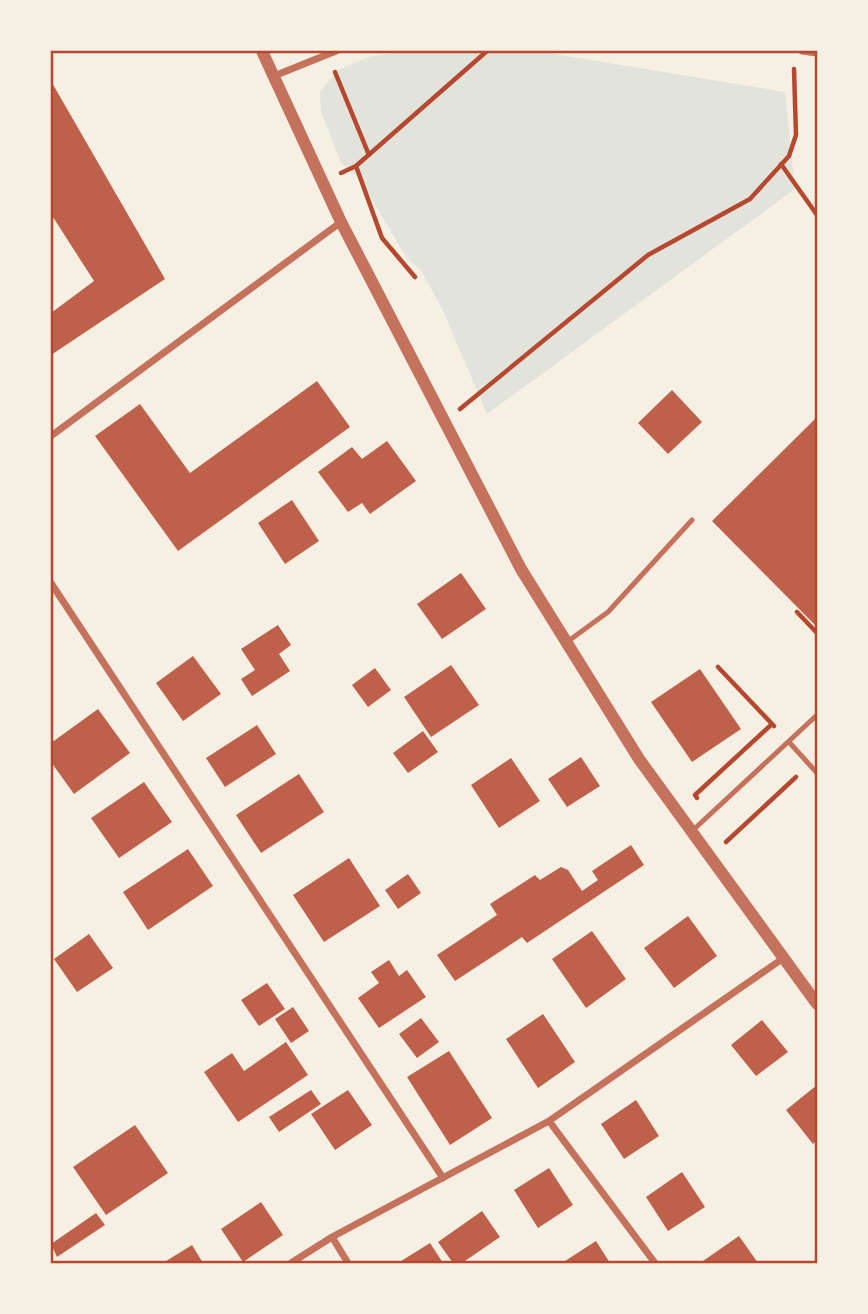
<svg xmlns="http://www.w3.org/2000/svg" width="868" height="1314" viewBox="0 0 868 1314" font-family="Lato,sans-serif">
  <rect width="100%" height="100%" fill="#f6efe4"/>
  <path fill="#e2e4dc" d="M406 51H536L785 92 795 189 487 414 443 311 422 272 406 257 360 179 341 163 321 111 320 92 338 70 369 57Z"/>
  <path fill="#bf614a" d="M51 81 165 279 51 355V313L94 281 51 214Z
    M317 381 350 427 178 551 95 436 140 404 190 473Z
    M672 390 702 422 668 454 638 423Z
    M817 417V623L815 625 712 521Z
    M387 441 416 481 370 514 362 503 348 512 318 472 352 447 362 459Z
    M292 500 319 541 285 564 258 523Z
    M461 573 486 609 442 639 417 604Z
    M278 625 291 645 279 654 290 671 252 696 241 679 255 670 241 649Z
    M193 656 221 694 183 721 156 683Z
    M451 665 479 705 431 737 404 697Z
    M375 668 391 690 368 707 352 685Z
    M700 669 741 729 692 762 651 702Z
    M98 709 130 753 74 794 51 762V743Z
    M257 725 276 754 225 787 206 758Z
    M423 731 438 752 408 773 393 753Z
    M581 757 600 786 567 807 548 779Z
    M511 758 540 801 499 828 471 785Z
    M299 774 324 812 261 853 236 815Z
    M144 782 172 822 119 858 91 818Z
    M631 845 644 865 527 943 522 937 455 981 437 955 497 915 490 904 535 875 540 880 561 867 568 870 582 891 598 880 592 871Z
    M188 849 213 886 148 930 123 892Z
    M349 858 380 906 324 942 293 895Z
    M408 874 421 893 398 909 385 890Z
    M688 916 717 956 674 988 644 948Z
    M592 931 626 979 586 1008 552 959Z
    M89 934 113 968 77 992 54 959Z
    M389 960 399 976 407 970 426 997 379 1028 358 998 379 983 371 972Z
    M267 983 285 1009 259 1026 241 1000Z
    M293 1007 309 1031 291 1043 275 1019Z
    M543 1014 575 1062 538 1088 506 1039Z
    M421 1018 439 1042 417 1058 399 1034Z
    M762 1020 788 1052 756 1076 731 1045Z
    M286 1042 308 1075 238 1122 204 1072 232 1053 244 1071Z
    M449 1051 492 1118 450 1145 407 1077Z
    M817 1085V1140L813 1144 786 1110Z
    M311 1090 321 1104 279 1132 269 1117Z
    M348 1090 372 1125 335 1150 311 1114Z
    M636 1100 659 1136 624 1159 601 1124Z
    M135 1125 168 1173 106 1215 73 1167Z
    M549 1168 573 1205 538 1228 514 1190Z
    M682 1172 705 1207 668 1231 646 1197Z
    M261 1202 283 1235 243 1262 221 1229Z
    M482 1211 500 1237 462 1263H453L438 1242Z
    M96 1213 105 1225 57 1257 51 1244Z
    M739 1236 758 1263H700Z
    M596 1241 610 1263H562Z
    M430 1243 443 1263H398Z
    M192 1245 203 1263H163Z"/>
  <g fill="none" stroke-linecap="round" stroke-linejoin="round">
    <path stroke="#b5482f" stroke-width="4.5" d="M335 72 369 155
      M781 164 817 215
      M341 173 356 166
      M415 277 382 238 356 166 487 51
      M460 409 648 255 750 199 789 156 796 135 794 69
      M797 612 817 633
      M718 667 774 726
      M697 798 695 795 772 724
      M726 842 796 777"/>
    <path stroke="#c5725c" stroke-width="5" d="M567 642 608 612 692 520
      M789 742 817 773
      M691 832 817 715"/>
    <path stroke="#c5725c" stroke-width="7" d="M802 51 817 53
      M274 76 336 51
      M51 436 341 222
      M51 583 443 1178
      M549 1121 655 1263
      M332 1237 348 1263
      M291 1263 332 1237 549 1121 782 959"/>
    <path stroke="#c5725c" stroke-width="12" d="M262 51 341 222 521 569 639 759 817 1004"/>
  </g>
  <rect width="868" height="1314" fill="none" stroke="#f6efe4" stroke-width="105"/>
  <rect x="52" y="52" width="764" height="1210" fill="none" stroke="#b5482f" stroke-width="2.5"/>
</svg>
